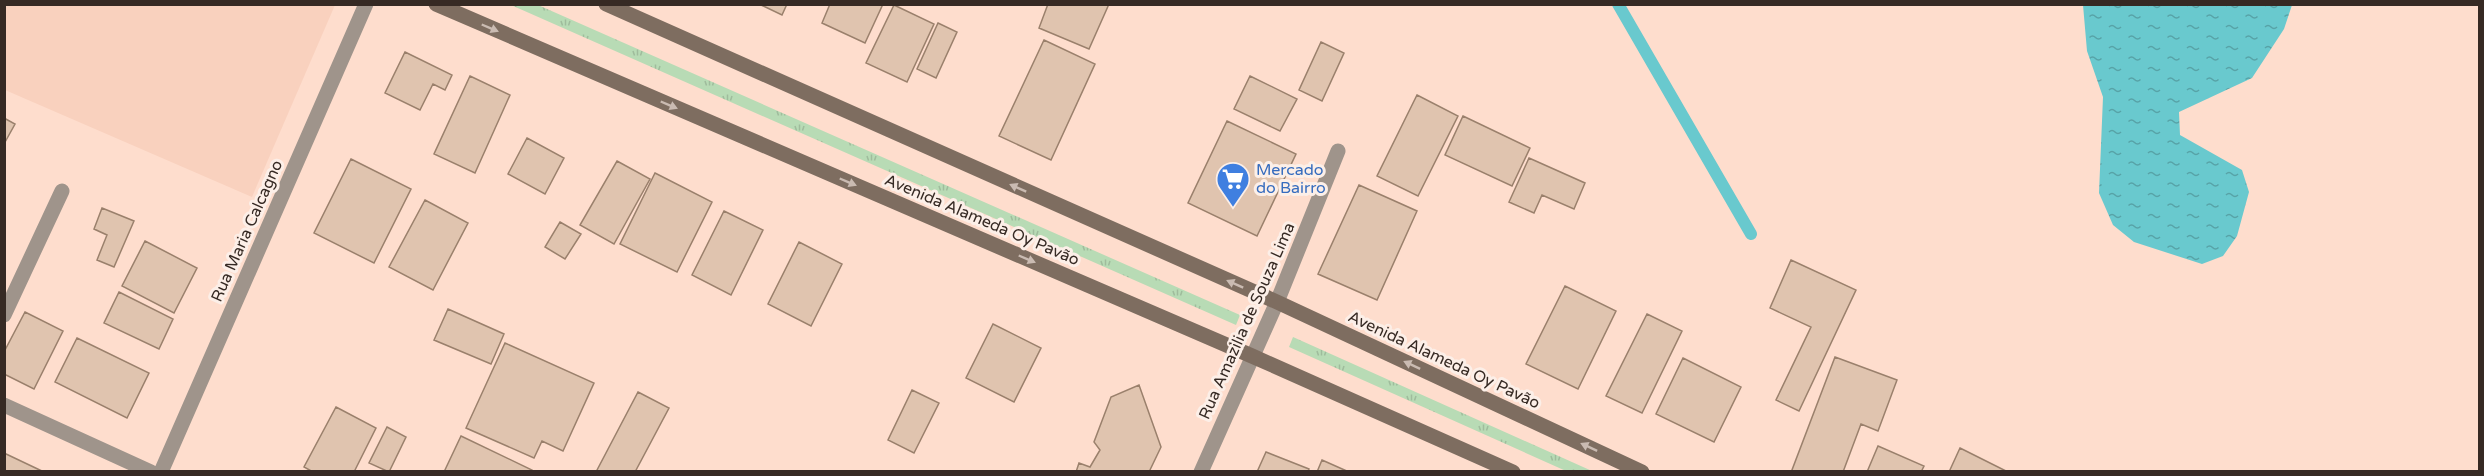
<svg xmlns="http://www.w3.org/2000/svg" width="2484" height="476" viewBox="0 0 2484 476" font-family="'Varela Round',sans-serif">
  <defs>
    <pattern id="grass-tufts" width="24" height="20" patternUnits="userSpaceOnUse" patternTransform="scale(1.5)"><rect width="24" height="20" fill="#b8dbb5"/><path d="M3 7l-1-3M5 7V3M7 7l1-3M15 17l-1-3M17 17v-4M19 17l1-3" fill="none" stroke="#9fbc9c"/></pattern>
    <pattern id="water-ripples" width="26" height="14" patternUnits="userSpaceOnUse" patternTransform="scale(1.5)"><rect width="26" height="14" fill="#69c9ce"/><path d="M2 4q2-2 4 0t4 0M15 11q2-2 4 0t4 0" fill="none" stroke="#57a3a7"/></pattern>
  </defs>
  <rect width="100%" height="100%" fill="#feddcd"/>
  <path fill="#f9d1be" d="M5 4H335V5L252 197 5 90Z"/>
  <path fill="url(#grass-tufts)" d="M511 5H538L1240 315 1236 325Z
    M1293 337 1592 471H1566L1289 347Z"/>
  <path fill="url(#water-ripples)" d="M2083 5H2292L2284 29 2252 78 2179 112 2180 135 2242 170 2249 192 2237 236 2223 256 2202 264 2134 242 2113 225 2099 193 2103 97 2087 51Z"/>
  <g fill="none" stroke-linecap="round" stroke-linejoin="round">
    <path stroke="#69c9ce" stroke-width="12" d="M1618 4 1751 234"/>
  </g>
  <path fill="#e0c4af" stroke="#9a806c" stroke-width="1.5" d="M759 4H787L782 15Z
    M830 4H883L865 43 822 23Z
    M1048 4H1109L1089 49 1039 28Z
    M894 5 934 24 907 82 866 63Z
    M938 23 957 32 936 78 917 69Z
    M1044 40 1095 64 1051 160 999 136Z
    M1321 42 1344 53 1322 101 1299 90Z
    M405 52 452 75 445 90 433 84 420 110 385 93Z
    M470 76 510 95 475 173 434 154Z
    M1250 76 1297 99 1280 131 1234 109Z
    M1417 95 1458 116 1418 196 1377 176Z
    M1463 116 1530 148 1512 186 1445 155Z
    M4 118 15 124 4 144Z
    M1227 121 1296 154 1257 236 1188 203Z
    M527 138 564 158 545 194 508 174Z
    M1529 158 1585 183 1574 209 1542 195 1534 213 1509 202Z
    M351 159 411 189 374 263 314 233Z
    M617 161 650 179 614 244 580 225Z
    M655 173 712 202 677 272 620 244Z
    M1359 185 1417 211 1377 300 1318 274Z
    M425 200 468 223 433 290 389 267Z
    M102 208 134 221 114 267 97 260 107 235 94 229Z
    M724 211 763 230 731 295 692 275Z
    M560 222 581 234 565 259 545 247Z
    M145 241 197 268 174 313 122 286Z
    M799 242 842 264 811 326 768 304Z
    M1791 260 1856 290 1799 411 1776 400 1811 327 1770 308Z
    M1565 286 1616 311 1578 389 1526 364Z
    M119 292 173 319 159 349 104 323Z
    M448 309 504 334 491 364 434 340Z
    M25 312 63 331 34 389 4 374V352Z
    M1647 314 1682 331 1642 413 1606 396Z
    M993 324 1041 348 1014 402 966 378Z
    M77 338 149 373 127 418 55 382Z
    M505 343 594 383 563 451 542 441 534 458 466 428Z
    M1835 357 1897 380 1878 431 1861 424 1843 472H1796L1792 470Z
    M1683 358 1741 387 1714 442 1656 414Z
    M1139 385 1161 447 1149 472H1076L1079 463 1090 467 1100 450 1094 442 1111 397Z
    M912 390 939 403 914 453 888 440Z
    M638 392 669 408 635 472H596Z
    M336 407 376 428 354 472H313L304 467Z
    M387 427 406 437 389 472 369 463Z
    M461 436 532 470 531 472H444Z
    M1878 446 1924 466 1921 472H1867Z
    M1960 448 2006 471V472H1949Z
    M1266 452 1309 469 1308 472H1257Z
    M4 453 44 472H4Z
    M1322 460 1349 472H1317Z"/>
  <g fill="none" stroke-linecap="round" stroke-linejoin="round">
    <path stroke="#9f948b" stroke-width="15" d="M4 315 62 191
      M4 405 151 472
      M161 472 366 4
      M1201 472 1277 302 1338 151"/>
    <path stroke="#7e6d60" stroke-width="15" d="M436 4 1252 356 1513 472
      M606 4 1277 302 1642 472"/>
  </g>
  <defs><path id="oneway-solid" d="M-6-.8H1V-3.2L6.5 0L1 3.2V.8H-6Z" transform="scale(1.5)"/></defs>
  <g fill="#cabbb2">
    <use href="#oneway-solid" transform="translate(490 28) rotate(23)"/>
    <use href="#oneway-solid" transform="translate(669 105) rotate(23)"/>
    <use href="#oneway-solid" transform="translate(848 182) rotate(23)"/>
    <use href="#oneway-solid" transform="translate(1018 188) rotate(-156)"/>
    <use href="#oneway-solid" transform="translate(1027 259) rotate(23)"/>
    <use href="#oneway-solid" transform="translate(1235 284) rotate(-156)"/>
    <use href="#oneway-solid" transform="translate(1412 365) rotate(-155)"/>
    <use href="#oneway-solid" transform="translate(1589 447) rotate(-155)"/>
  </g>
  <defs>
    <g id="supermarket-pin" transform="scale(1.725)"><path d="M0 17L-7.5 6A9.5 9.5 0 1 1 7.5 6Z" fill="#3f7fe0" stroke="#fcefe8"/><path d="M-6-5.5h2.5l.6 2H6L4.5 2H-2.5L-4.4-4H-6ZM-1.5 3.2a1.3 1.3 0 1 0 .1 0ZM3 3.2a1.3 1.3 0 1 0 .1 0Z" fill="#fff"/></g>
  </defs>
  <g fill-rule="evenodd">
    <use href="#supermarket-pin" x="1233" y="179"/>
  </g>
  <g text-anchor="middle" dominant-baseline="central" stroke-width="6" stroke-linejoin="round" paint-order="stroke">
    <g font-size="16" fill="#366cbe" stroke="#fcefe8" text-anchor="start">
      <text x="1256" y="170">Mercado<tspan x="1256" dy="18">do Bairro</tspan></text>
    </g>
    <g font-size="16" fill="#362a24" stroke="#fcefe8">
      <text transform="translate(982 220) rotate(23)">Avenida Alameda Oy Pavão</text>
      <text transform="translate(247 231) rotate(-66)">Rua Maria Calcagno</text>
      <text transform="translate(1247 321) rotate(-66)">Rua Amazilia de Souza Lima</text>
      <text transform="translate(1444 360) rotate(25)">Avenida Alameda Oy Pavão</text>
    </g>
  </g>
  <rect width="2484" height="476" fill="none" stroke="#362a24" stroke-width="12"/>
</svg>
